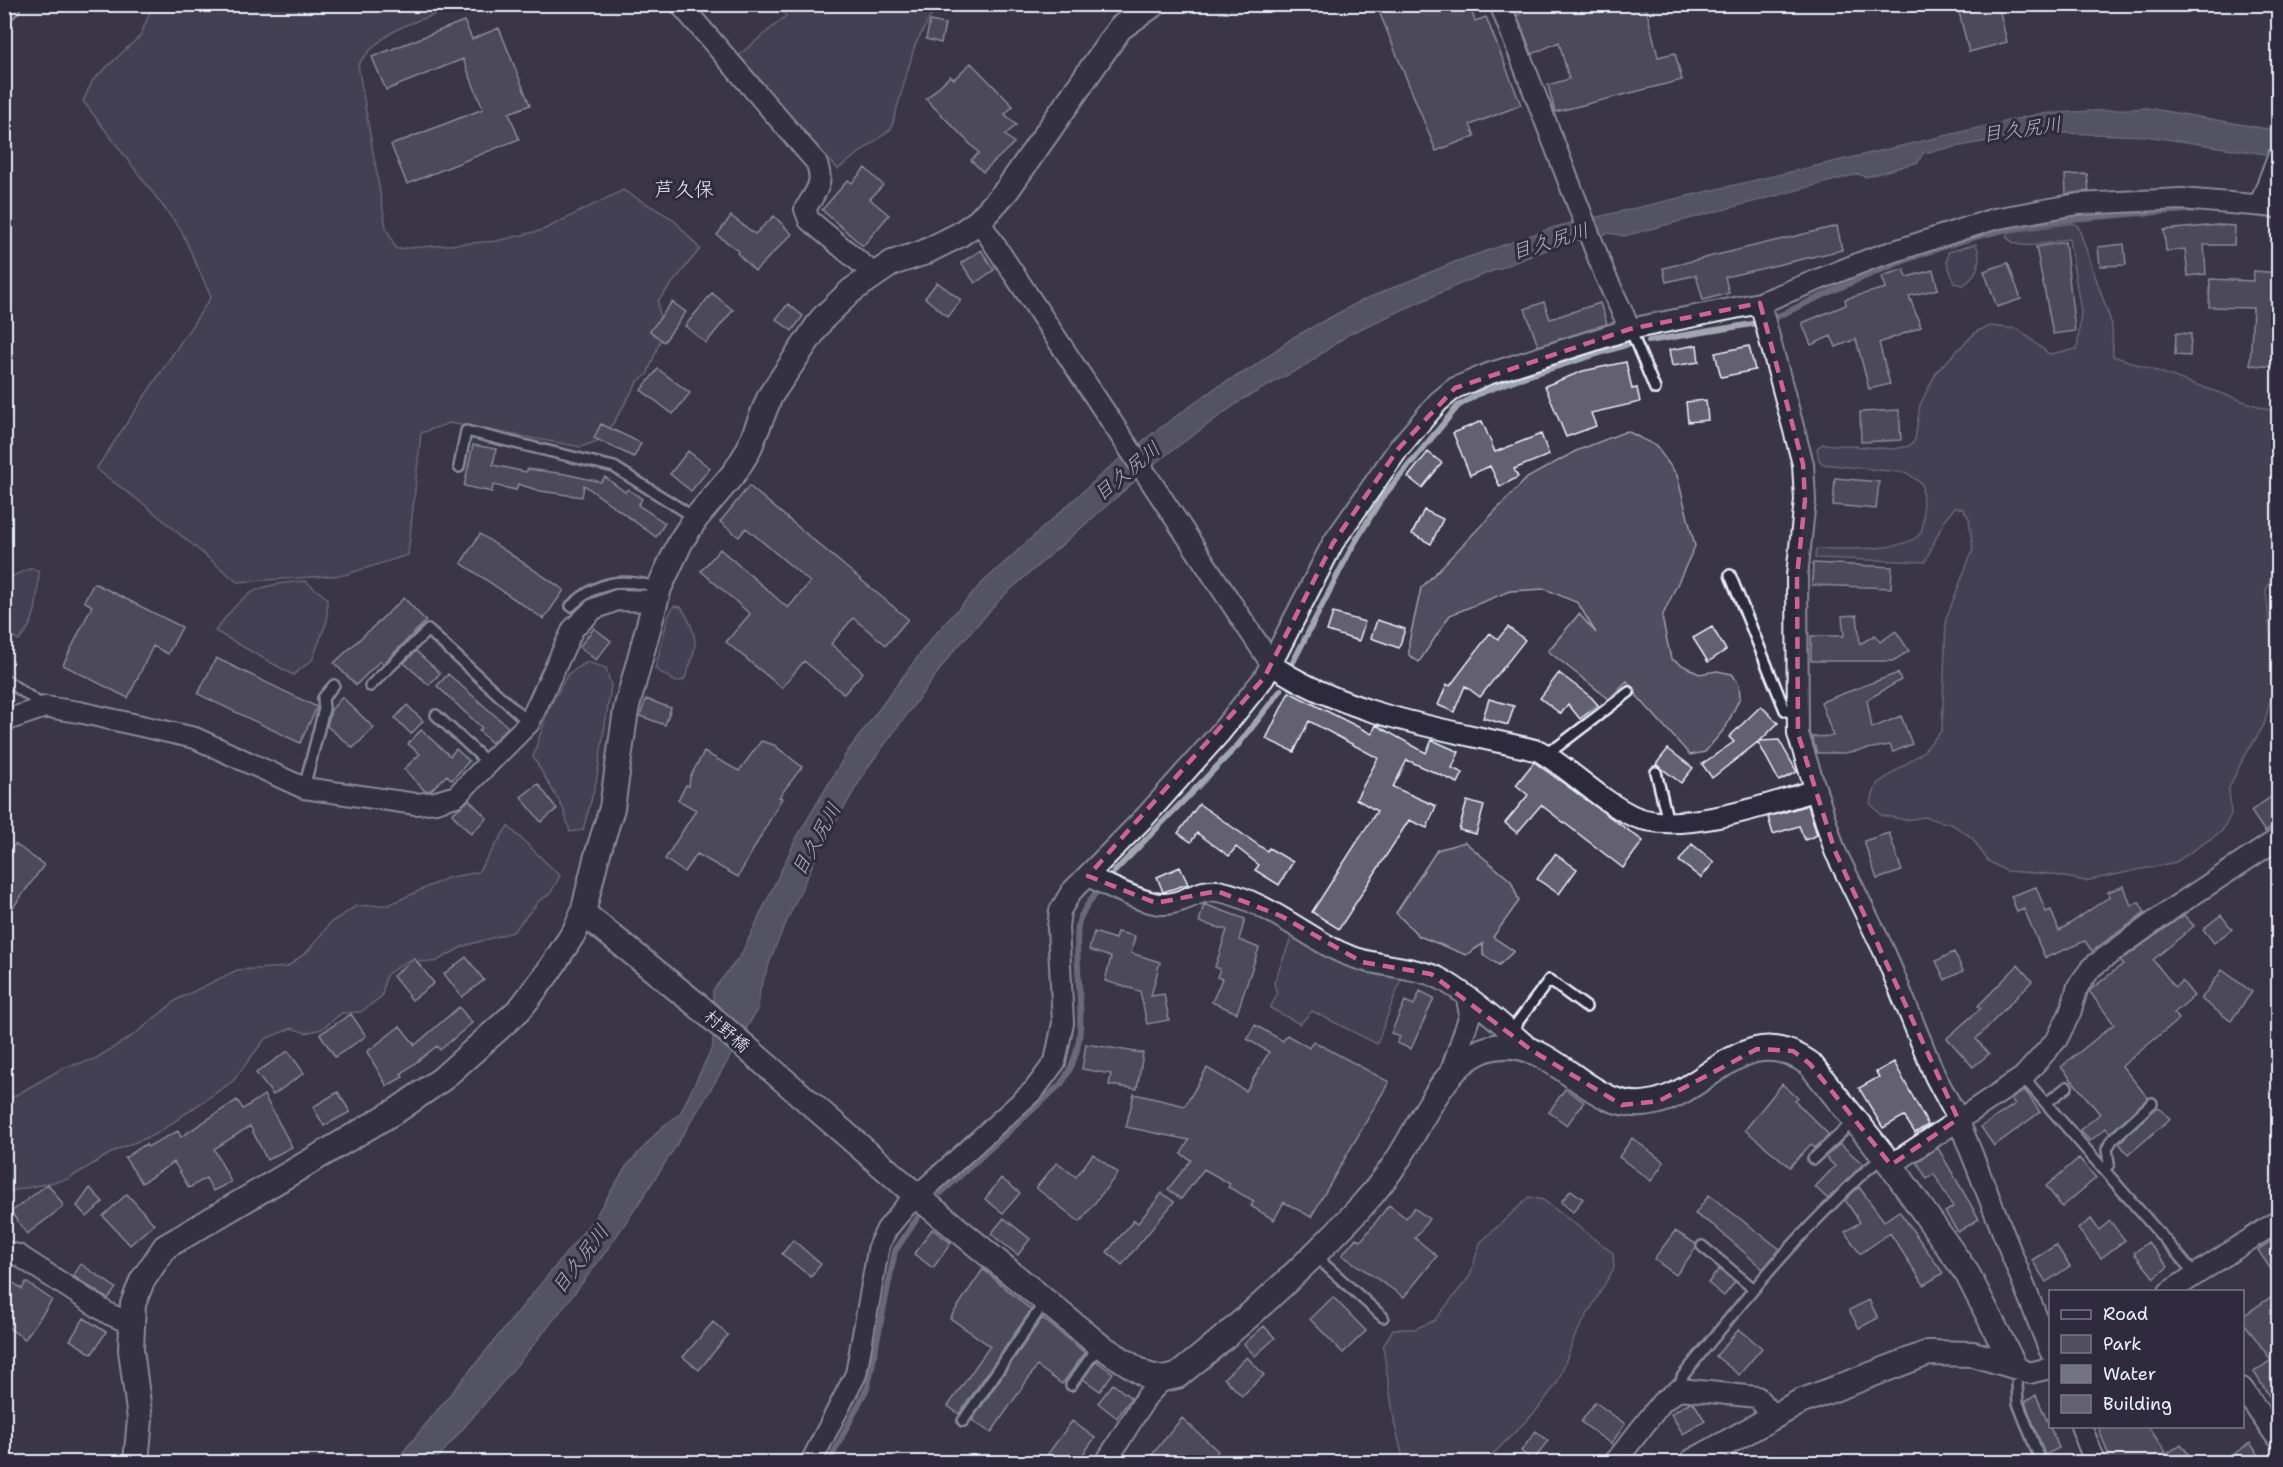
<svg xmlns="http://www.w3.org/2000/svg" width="2283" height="1467" viewBox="0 0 2283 1467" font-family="'Shantell Sans','Klee One',sans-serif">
  <rect width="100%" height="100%" fill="#3a3648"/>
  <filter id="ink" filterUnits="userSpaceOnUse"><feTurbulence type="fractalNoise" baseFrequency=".0167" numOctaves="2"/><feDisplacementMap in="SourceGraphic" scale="12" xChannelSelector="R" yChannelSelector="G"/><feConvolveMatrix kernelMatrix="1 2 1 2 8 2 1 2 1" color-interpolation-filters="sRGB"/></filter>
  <g filter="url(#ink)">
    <path fill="#504e5f" stroke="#9ca0ac" stroke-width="1.5" d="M153 5H447C435 18 430 15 414 22 391 30 371 46 358 65L386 227 396 249 497 241 543 230 623 190 673 219 700 249 658 301 662 336 647 375 638 381 614 422 600 440 581 447 449 423 421 433 408 555 344 575 237 582 146 506 96 469 211 297 181 230 83 101 93 80 140 36Z
      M777 5H937L915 45 891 129 838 169 733 60 786 16Z
      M2073 223 2078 226 2112 325 2113 356 2278 413V559L2266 591 2275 682 2264 725 2243 759 2229 788 2231 814 2222 831 2176 862 2085 881 2050 874 2006 871 1988 861 1972 838 1953 825 1925 817 1905 820 1881 815 1870 803 1877 784 1923 752 1942 730 1946 619 1973 549 1969 518 1963 509 1955 507 1944 521 1925 562 1815 558 1816 549C1839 548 1910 553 1921 532 1926 521 1922 496 1922 484L1907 473 1823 464 1819 460 1817 448 1823 444 1894 449 1909 446 1915 440 1920 405 1937 371 1977 331 1991 326 2018 329 2049 354 2077 349 2081 312 2069 239C2052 241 2017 254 2006 236L2009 232Z
      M1976 244C1983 260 1977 277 1963 285L1954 283 1947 262 1948 252Z
      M1627 431 1656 446 1677 475 1695 546 1662 617 1671 659 1699 674 1717 671 1732 674 1739 684 1740 697 1726 727 1705 752 1690 755 1637 696 1627 681 1609 699 1548 651 1579 614 1596 633 1578 603 1545 589 1510 591 1450 615 1419 662 1409 655V642L1421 588 1527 478 1576 451Z
      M32 568 39 572C37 598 38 621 19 640L5 632V579Z
      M305 581 327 598V621L312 660 293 675 215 631C246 590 254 585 305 581Z
      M674 606 681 607C700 636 698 649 684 680L676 682 655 669 668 617Z
      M587 662 606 668 611 686 596 783 583 830 570 832 563 808 533 757 548 710 568 674Z
      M508 826 560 876 550 894 539 901 513 932 464 946 435 962 407 961 386 975 382 996 361 1012 342 1013 322 1029 306 1033 292 1028 265 1039 233 1081 156 1134 116 1150 68 1179 11 1191 5 1190 4 1102 63 1068 95 1059 135 1034 178 999 237 970 287 967 309 950 330 923 356 906 388 905 447 878 478 872Z
      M1465 842 1511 881 1519 901 1493 937 1514 951 1499 965 1483 955V944L1466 955 1419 936 1396 913 1437 850Z
      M1297 935C1335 959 1357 969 1401 979L1377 1044 1312 1011 1300 1024 1270 1008 1277 995 1274 983 1291 938Z
      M1529 1197 1543 1200 1613 1253 1614 1268 1575 1336 1558 1382 1536 1411 1485 1462H1404L1395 1426 1383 1347 1393 1329H1414L1434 1321 1470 1276 1480 1243Z"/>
    <path fill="#737482" stroke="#a2a6b1" stroke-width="1.5" d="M2147 108 2278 131V156L2146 136 2036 132 1923 153 1918 162 1866 177 1858 174 1624 236 1609 233 1564 243 1462 283 1349 334 1304 366 1243 399 1159 460 1003 596 952 653 868 767 819 850 776 945 760 989 758 1008C711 1091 661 1173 606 1251 553 1324 493 1394 434 1462H395L594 1219 626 1167 663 1126 680 1114 713 1046V990L741 955 797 837 848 751 931 639 981 584 1111 466 1153 433 1217 387 1250 369 1294 337 1361 301 1455 262 1555 227 2038 114Z"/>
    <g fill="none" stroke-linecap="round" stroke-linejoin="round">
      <path stroke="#a2a6b1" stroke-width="6" d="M2261 215 2278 217
        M1776 317C1841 287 1906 256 1975 237 2048 217 2125 215 2200 209
        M1649 341 1752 324
        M1291 666 1351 549 1381 499 1458 406 1478 394 1517 379 1626 345
        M1114 872 1238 745 1281 690
        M941 1193 1061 1084C1096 1037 1072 977 1078 925 1080 913 1090 902 1096 892
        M829 1462 868 1386 895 1251 918 1217"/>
    </g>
    <path fill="#636171" stroke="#e8f1f8" stroke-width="1.5" d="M1376 4H1469L1475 21 1486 17 1521 105 1470 125 1475 136 1436 151Z
      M1645 4 1658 57 1675 53 1682 80 1555 112 1548 85 1569 79 1559 42 1532 54 1517 15 1540 5Z
      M1957 4H1998L2007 42 1969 52Z
      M464 21 472 39 499 28 530 105 509 113 519 139 407 184 391 145 483 109 463 59 386 90 372 57Z
      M930 21 945 24 941 43 926 39Z
      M971 63 1013 106 1005 114 1016 125 1005 135 1014 143 983 172 971 160 979 153 926 99 950 76 954 79Z
      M865 168 883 185 870 199 889 215 863 246 822 210 848 180 852 183Z
      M2087 174 2089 191 2066 194 2065 175Z
      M731 216 755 234 774 216 792 234 755 271 737 253 739 251 717 235Z
      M2218 225 2235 226 2234 245H2204L2206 274 2188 276 2185 249 2166 251 2164 230Z
      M1837 226 1842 250 1725 277 1729 293 1703 300 1696 275 1666 282 1663 268Z
      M2065 242 2075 331 2053 334 2036 247Z
      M2124 244 2126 265 2100 266 2098 247Z
      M981 250 994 270 975 283 961 263Z
      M2008 263 2021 299 1997 307 1984 271Z
      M1904 269 1907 277 1933 270 1938 289 1909 296 1921 327 1879 343 1890 384 1869 389 1856 339 1836 347 1831 336 1811 345 1802 323 1846 305 1845 299 1886 288 1882 276Z
      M2254 271 2278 273 2277 367 2250 365 2253 308 2209 307 2210 279 2253 281Z
      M937 282 961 300 948 317 925 298Z
      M712 293 733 310 706 343 685 326Z
      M672 302 686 312 664 342 650 331Z
      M1544 302 1550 319 1600 303 1607 324 1538 346 1525 309Z
      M788 304 803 316 792 331 776 319Z
      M2176 333 2191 334 2190 356 2175 355Z
      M1697 345 1699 362 1672 366 1669 350Z
      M1749 346 1755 370 1721 377 1715 353Z
      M1626 362 1632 389 1637 388 1640 402 1591 413 1596 426 1566 437 1545 386 1583 371Z
      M658 369 690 393 673 414 641 390Z
      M1706 400 1708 420 1688 422 1686 402Z
      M1899 410 1901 440 1861 442 1860 412Z
      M1482 421 1495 452 1541 434 1549 455 1514 469 1518 477 1500 487 1490 466 1470 475 1453 433Z
      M601 424 641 443 634 457 594 438Z
      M473 445 496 449 493 465 526 472 528 469 565 474 601 482 605 477 625 492 628 489 642 499 638 505 665 523 656 537 584 485 582 497 540 491 518 484 516 490 493 485 492 492 464 486Z
      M688 451 710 468 691 491 670 474Z
      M1428 452 1442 463 1422 488 1408 477Z
      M1835 478 1879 482 1876 509 1833 505Z
      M749 486 908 619 886 645 853 618 831 644 863 672 844 694 804 661 782 688 726 642 750 614 701 571 720 549 788 608 810 582 746 528 739 537 720 522Z
      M1424 510 1443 519 1431 544 1412 534Z
      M480 534 564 590 544 619 461 563Z
      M1813 563 1892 567 1891 588 1812 585Z
      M94 583 182 627 168 654 153 646 128 698 63 665 92 606 84 601Z
      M404 598 426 621 383 664 380 661 356 685 334 663Z
      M1333 613 1365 622 1359 641 1327 631Z
      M1857 615 1860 644 1875 635 1880 642 1896 631 1909 651 1893 661H1811V636H1844L1842 616Z
      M1377 620 1405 629 1399 648 1371 638Z
      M1508 627 1525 640 1480 697 1465 686 1454 712 1438 705 1447 684 1450 686 1490 633 1498 639Z
      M1712 627 1726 650 1708 662 1693 638Z
      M594 628 611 641 596 660 579 647Z
      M416 651 440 673 429 685 404 663Z
      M216 658 317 707 300 743 198 694Z
      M1559 673 1591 697 1598 705 1580 719 1568 704 1561 714 1540 698Z
      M1898 673 1901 680 1867 700 1872 728 1901 716 1912 744 1893 752 1890 745 1844 753H1817L1812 737 1833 736 1821 702Z
      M448 674 508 727 492 743 479 731 482 728 437 686Z
      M1289 692 1372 734 1376 725 1426 753 1432 740 1459 752 1452 768 1463 773 1458 783 1407 760 1393 787 1436 806 1427 828 1409 820 1339 929 1312 912 1377 811 1356 799 1378 758 1309 721 1294 752 1266 739Z
      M342 697 374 728 353 748 327 726 331 710Z
      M646 699 671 708 665 725 640 716Z
      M1489 699 1514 706 1508 725 1483 718Z
      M407 705 423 721 411 734 395 718Z
      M1761 706 1778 723 1760 741 1779 740 1797 772 1779 781 1758 742 1712 778 1702 764 1734 742 1729 737Z
      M421 730 450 756 456 749 469 761 452 780 447 775 431 790 425 791 404 769 420 754 408 744Z
      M761 741 774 745 802 767 779 797 782 798 738 877 697 854 684 872 665 859 696 810 678 800 686 785 689 786 690 777 704 752 739 771Z
      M1668 749 1693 768 1681 783 1656 764Z
      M1534 762 1643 841 1623 868 1541 805 1517 833 1505 823 1528 795 1516 785Z
      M538 784 557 809 541 822 521 797Z
      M2278 792V822L2265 832 2251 811Z
      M469 800 487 818 471 834 452 814Z
      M1467 801 1484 806 1476 834 1459 830Z
      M1199 804 1267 851 1269 848 1293 862 1279 885 1255 870 1259 865 1236 847 1229 856 1197 833 1191 842 1178 833Z
      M1808 805 1817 835 1805 840 1799 826 1773 834 1768 817Z
      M1889 833 1902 871 1877 879 1864 841Z
      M15 844 44 865 4 920V858Z
      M1692 844 1714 862 1701 878 1679 861Z
      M1555 854 1577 869 1559 894 1537 879Z
      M1180 867 1188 884 1163 892 1157 877Z
      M2124 886 2131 906 2139 902 2145 913 2092 951 2085 941 2045 958 2024 909 2017 912 2011 896 2036 887 2046 912 2051 910 2059 931 2109 897 2108 892Z
      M1204 904 1245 919 1239 940 1259 948 1237 1013 1212 1002 1222 979 1217 977 1220 969 1215 967 1227 930 1199 922Z
      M2184 915 2194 926 2153 960 2175 987 2182 981 2194 996 2174 1013 2179 1019 2122 1066 2148 1098 2110 1133 2106 1128 2090 1141 2080 1130 2100 1114 2061 1067 2114 1024 2089 991 2123 964 2120 961Z
      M2221 915 2232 929 2214 943 2203 929Z
      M1094 932 1115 939 1117 932 1135 936 1131 953 1160 962 1151 996 1164 994 1169 1020 1147 1024 1140 991 1105 981 1111 957 1089 950Z
      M1954 952 1963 971 1945 980 1936 961Z
      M466 957 484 980 462 997 444 974Z
      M414 958 434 983 412 1000 393 976Z
      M2018 965 2032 981 1976 1039 1989 1054 1973 1067 1947 1038 1981 1008 1978 1006Z
      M2222 970 2252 992 2231 1021 2201 999Z
      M1420 991 1434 998 1411 1049 1397 1043 1400 1037 1391 1033 1405 1001 1414 1005Z
      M459 1007 472 1023 440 1050 437 1046 401 1074 403 1077 387 1086 367 1052 400 1026 415 1045Z
      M351 1014 366 1036 335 1057 320 1034Z
      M1255 1025 1283 1041 1287 1035 1309 1048 1313 1041 1389 1082 1311 1217 1284 1202 1274 1220 1251 1206 1254 1201 1228 1187 1230 1184 1204 1169 1181 1199 1168 1189 1191 1160 1181 1154 1189 1140 1126 1127 1134 1094 1185 1106 1207 1068 1246 1091 1269 1052 1247 1039Z
      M1086 1044 1143 1053 1137 1089 1109 1085 1111 1074 1082 1069Z
      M288 1051 304 1073 273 1095 256 1073Z
      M1894 1062 1928 1125 1915 1133 1904 1116 1883 1128 1859 1088 1879 1077 1876 1072Z
      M1782 1084 1798 1098 1795 1101 1829 1135 1815 1148 1811 1144 1790 1167 1745 1130Z
      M1565 1089 1584 1102 1567 1125 1549 1112Z
      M2025 1090 2040 1112 1994 1146 1981 1127 2015 1104 2011 1099Z
      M338 1092 350 1112 324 1126 313 1107Z
      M264 1095 292 1147 267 1160 250 1126 214 1149 231 1182 213 1191 206 1178 189 1188 174 1162 142 1183 125 1158 146 1144 147 1147 178 1131 181 1137 237 1100 243 1109Z
      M2156 1108H2160L2170 1119 2128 1155 2119 1143Z
      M1632 1138 1664 1162 1651 1181 1619 1157Z
      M1840 1144 1863 1164 1828 1199 1815 1187 1835 1166 1825 1157Z
      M1938 1148 1979 1219 1958 1232 1945 1212 1953 1207 1934 1174 1927 1179 1917 1162Z
      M1093 1154 1118 1173 1080 1222 1036 1188 1057 1162 1076 1177Z
      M2079 1158 2096 1178 2062 1207 2046 1186Z
      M1001 1178 1020 1193 1003 1213 985 1199Z
      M48 1184 64 1206 27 1234 11 1212Z
      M1859 1187 1884 1221 1899 1211 1943 1273 1924 1285 1890 1233 1860 1254 1845 1232 1860 1222 1845 1200Z
      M90 1188 103 1202 87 1217 77 1206Z
      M1571 1190 1583 1199 1573 1212 1561 1202Z
      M1162 1193 1174 1202 1122 1265 1107 1252 1134 1220 1138 1223Z
      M127 1194 154 1224 130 1245 103 1216Z
      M1709 1195 1780 1249 1763 1269 1713 1225 1695 1214Z
      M1389 1205 1406 1218 1414 1208 1429 1219 1415 1238 1437 1256 1404 1297 1342 1255 1356 1238 1361 1241Z
      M1004 1218 1030 1239 1018 1255 991 1234Z
      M2091 1219 2099 1230 2110 1221 2125 1240 2101 1258 2078 1229Z
      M932 1229 951 1243 933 1268 914 1254Z
      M1675 1231 1696 1244V1248L1676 1275 1654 1259Z
      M2278 1236V1280L2258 1250Z
      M793 1240 821 1264 811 1277 782 1254Z
      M2148 1242 2168 1267 2154 1278 2134 1253Z
      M2056 1245 2070 1266 2046 1282 2032 1260Z
      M81 1264 116 1288 108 1299 73 1276Z
      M983 1269 1031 1310 959 1414 948 1406 990 1346 950 1318Z
      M1719 1269 1735 1282 1724 1296 1708 1283Z
      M4 1276 22 1289 26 1282 52 1300 25 1339 4 1325V1313L11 1303 4 1298Z
      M2278 1292V1410L2254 1372 2271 1360 2242 1320V1317Z
      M1333 1297 1366 1331 1343 1353 1310 1319Z
      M1869 1300 1878 1318 1859 1328 1849 1310Z
      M84 1318 106 1332 92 1354 70 1340Z
      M1042 1318 1085 1353 1062 1384 1037 1366 991 1433 972 1420Z
      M713 1322 728 1335 699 1370 683 1357Z
      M1264 1326 1275 1338 1255 1356 1244 1344Z
      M1739 1329 1762 1348 1739 1375 1716 1356Z
      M1247 1357 1264 1375 1242 1396 1224 1378Z
      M1096 1361 1113 1373 1100 1391 1083 1379Z
      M1113 1384 1131 1398 1117 1418 1098 1403Z
      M2036 1395 2059 1448 2045 1455 2025 1402Z
      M1595 1402 1625 1424 1611 1444 1581 1422Z
      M1690 1402 1694 1403 1705 1421 1683 1434 1671 1414Z
      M1182 1418 1218 1451 1210 1462H1146Z
      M1072 1421 1095 1438 1077 1462H1058L1047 1455Z
      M2098 1426H2148L2167 1454 2181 1444 2194 1462H2111Z
      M1536 1431 1548 1441 1533 1461 1521 1451Z
      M2250 1443 2264 1462H2222Z"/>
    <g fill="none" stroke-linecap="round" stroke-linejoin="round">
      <g stroke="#e8f1f8" stroke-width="14">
        <path id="service" d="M1630 329 1655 389
          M459 467 466 431 614 467 694 517
          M1730 575 1785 710 1797 716
          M571 606C599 580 621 578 657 587
          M4 679 45 707
          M370 686 428 630 529 723
          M436 715 489 764
          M1542 751 1557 747 1629 692
          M1656 772 1668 822
          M304 788 324 709 323 698 334 685
          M1513 1035 1517 1023 1549 980 1586 1007
          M2023 1077 2194 1273
          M2046 1103 2067 1087
          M1813 1159 1855 1120
          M2104 1170 2109 1164 2107 1149 2112 1140 2152 1103
          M1702 1246 1754 1289
          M1315 1256 1383 1317
          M2017 1383 2018 1403 2041 1462
          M1071 1385 1098 1347
          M1680 1389 1682 1377C1728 1320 1774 1262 1826 1210 1845 1191 1862 1172 1884 1157
          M963 1421 1044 1303"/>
      </g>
      <g stroke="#e8f1f8" stroke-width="24">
        <path id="minor" d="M680 4 816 162C825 182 816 192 805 209L809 220 874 274
          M1500 4 1605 275 1630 329
          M2260 204 2278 157
          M979 221 1272 665C1351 718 1449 729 1539 751 1572 770 1599 800 1633 816 1677 836 1771 804 1816 790
          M1760 303 1803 464 1805 500 1797 576 1798 734 1835 851 1884 951 1935 1076 1958 1119 2050 1351
          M4 721 45 707 79 712 195 738 304 788 416 804 436 802 456 796 529 723 573 629 594 609 617 600 655 601
          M1088 876C1107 885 1145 905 1165 904 1184 904 1199 888 1218 891 1258 898 1297 929 1332 948 1368 967 1393 963 1429 974 1454 981 1510 1031 1531 1050
          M1450 1074 1470 1015 1467 998
          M1891 1165 2023 1077 2057 1039 2070 1013 2078 986 2092 967 2176 906 2278 839
          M4 1252 18 1255 109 1314 130 1323
          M2169 1292 2278 1221
          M2014 1366 2029 1373 2050 1368
          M2242 1388 2278 1439
          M2081 1426 2095 1462
          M811 1462 856 1374 879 1245 887 1229 905 1207 1034 1090 1055 1062 1063 1023 1058 927 1060 911 1071 892 1146 816 1220 733 1264 678 1333 543 1399 448 1438 402 1455 388 1488 374 1630 329 1760 303 1870 259 1994 219 2078 204 2181 199 2278 207
          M1106 1462 1147 1396 1163 1379
          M1615 1462 1662 1402 1680 1389 1757 1397 1773 1416"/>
      </g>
      <g stroke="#e8f1f8" stroke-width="28">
        <path id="tertiary" d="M583 913 696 1004 917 1196 1099 1345 1146 1375 1163 1379 1177 1376C1228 1336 1277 1292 1323 1246 1350 1219 1376 1193 1397 1161 1422 1124 1444 1060 1490 1048 1555 1031 1588 1119 1655 1102 1712 1088 1747 1018 1810 1064L1891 1165 1968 1275 2014 1366
          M136 1462 140 1419 131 1350 133 1304 142 1281 165 1247 399 1109 442 1079 520 1009 549 971 575 931 583 913 596 859 612 808 626 710 659 588 681 541 696 518 735 472 748 451 770 396 822 319 851 291 892 263 923 253 959 235 979 221 1007 190 1120 28 1154 4
          M1692 1462 1800 1402 1928 1353 1973 1354 2014 1366"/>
      </g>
      <g stroke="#e8f1f8" stroke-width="32">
        <path id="secondary" d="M4 6 6 4"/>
      </g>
      <use href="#service" stroke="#2f2a3d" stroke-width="9"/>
      <use href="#minor" stroke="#2f2a3d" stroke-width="20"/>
      <use href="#tertiary" stroke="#2f2a3d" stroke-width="24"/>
      <use href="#secondary" stroke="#2f2a3d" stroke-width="27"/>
    </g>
  </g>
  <path d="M0 0H2283V1467H0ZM1760 303 1803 464 1805 500 1797 576 1798 734 1835 851 1958 1119 1891 1165 1810 1064 1793 1051 1757 1049 1659 1101 1622 1105 1531 1050 1431 974 1362 962 1281 916 1217 891 1156 903 1088 876 1264 678 1333 543 1399 448 1455 388 1630 329Z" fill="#3a3648" fill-opacity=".55" fill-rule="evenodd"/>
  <path fill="none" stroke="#cf6492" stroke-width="4.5" stroke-dasharray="12 8" stroke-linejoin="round" d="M1760 303 1803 464 1805 500 1797 576 1798 734 1835 851 1958 1119 1891 1165 1810 1064 1793 1051 1757 1049 1659 1101 1622 1105 1531 1050 1431 974 1362 962 1281 916 1217 891 1156 903 1088 876 1264 678 1333 543 1399 448 1455 388 1630 329Z"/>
  <g text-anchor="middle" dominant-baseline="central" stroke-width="6" stroke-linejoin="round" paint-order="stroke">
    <g font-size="18" fill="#e8f1f8" stroke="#2f2a3d">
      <text transform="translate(727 1031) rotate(41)">村野橋</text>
    </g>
    <g font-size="20" font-style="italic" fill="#aeb2bd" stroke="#2f2a3d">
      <text transform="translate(2022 129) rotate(-8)">目久尻川</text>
      <text transform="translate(1550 241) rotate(-17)">目久尻川</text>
      <text transform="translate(1127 471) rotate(-40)">目久尻川</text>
      <text transform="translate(816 839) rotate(-61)">目久尻川</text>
      <text transform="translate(580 1259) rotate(-53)">目久尻川</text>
    </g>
    <g font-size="20" fill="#e8f1f8" stroke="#2f2a3d">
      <text x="684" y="189">芦久保</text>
    </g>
  </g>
  <rect width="2283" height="1467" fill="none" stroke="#2f2a3d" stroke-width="24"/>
  <rect x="12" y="12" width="2259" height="1443" fill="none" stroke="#e8f1f8" stroke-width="2" filter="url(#ink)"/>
  <rect x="2049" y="1290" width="195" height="138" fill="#2f2a3d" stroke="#797a88" stroke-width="1.5"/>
  <rect x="2061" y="1310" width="30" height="9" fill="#2f2a3d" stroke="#797a88" stroke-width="1.5"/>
  <text x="2103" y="1320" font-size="18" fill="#e8f1f8">Road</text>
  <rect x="2061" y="1335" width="30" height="18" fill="#504e5f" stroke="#797a88" stroke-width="1.5"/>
  <text x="2103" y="1350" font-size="18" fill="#e8f1f8">Park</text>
  <rect x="2061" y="1365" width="30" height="18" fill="#737482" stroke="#797a88" stroke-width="1.5"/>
  <text x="2103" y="1380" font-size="18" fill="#e8f1f8">Water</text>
  <rect x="2061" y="1395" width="30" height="18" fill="#636171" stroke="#797a88" stroke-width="1.5"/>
  <text x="2103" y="1410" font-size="18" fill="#e8f1f8">Building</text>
</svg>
